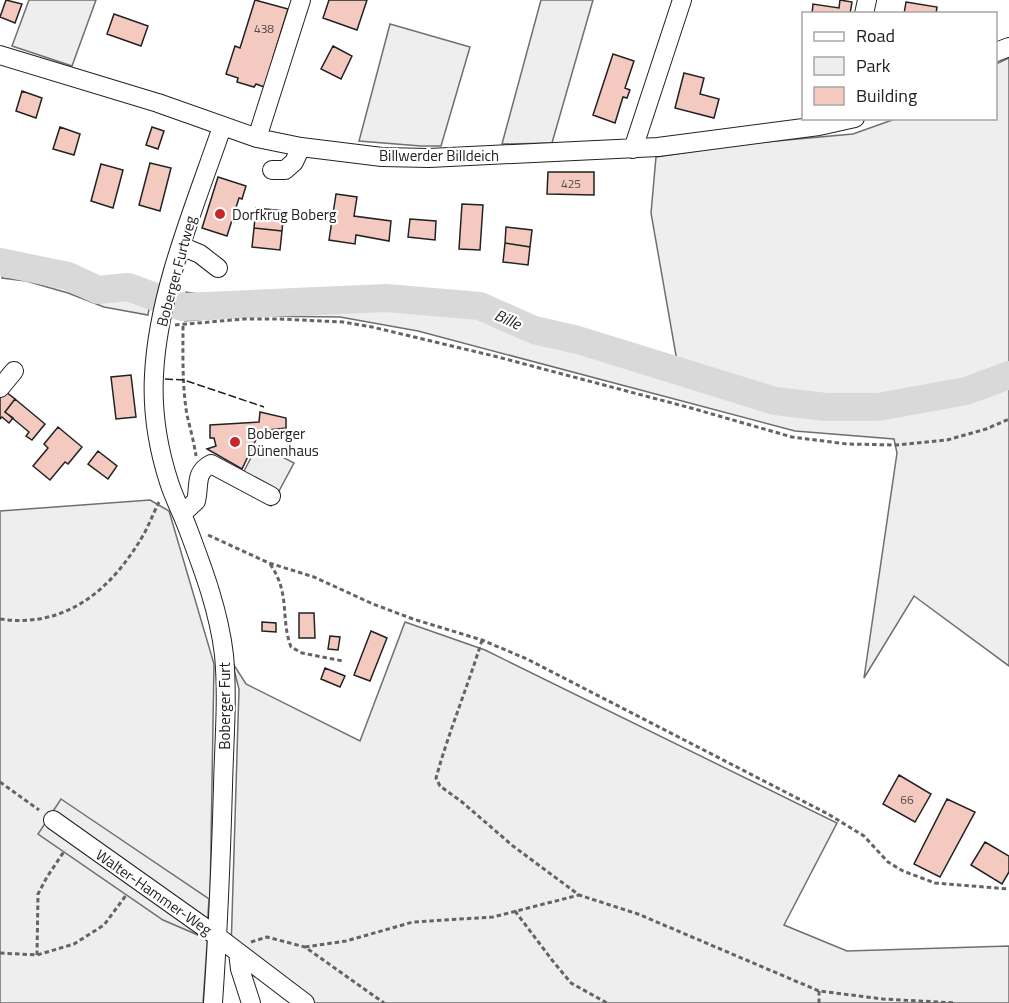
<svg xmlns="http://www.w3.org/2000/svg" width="1009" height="1003" viewBox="0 0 1009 1003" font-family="'Titillium Web',sans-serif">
  <rect width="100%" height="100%" fill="#fff"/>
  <path fill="#eee" stroke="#6f6f6f" stroke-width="1.5" d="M29 0H96L72 66 12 46Z
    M541 0H593L552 143 502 144Z
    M390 24 470 47 441 146H421L359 141Z
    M1009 58V666L914 596 864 678 897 453 894 439 795 431 418 331 340 317 242 316 185 321 186 292 205 295 282 297 384 291 483 299 537 321 677 361 651 213 656 157 741 144 853 134 895 119 996 118V64Z
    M4 272 51 282 100 297 150 302 148 315 104 307 68 293 26 281 2 278Z
    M150 500 169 511 214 664 210 902 203 1003H0V511Z
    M405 622 485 650 837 823 784 925 847 951 1009 946V1003H301L231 950 239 689 232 662 246 684 360 741Z"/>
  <path fill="#ededed" stroke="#6f6f6f" stroke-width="1.5" d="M258 444 294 463 271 506 209 473H243Z
    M61 799 209 899 207 931 203 930 198 935 163 920 38 834Z"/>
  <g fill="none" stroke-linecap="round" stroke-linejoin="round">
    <path stroke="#d9d9d9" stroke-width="28" d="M0 262 68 276 98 290 128 287 183 307 386 298 480 306 534 330 578 340 775 401 826 407H878L966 391 1009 375"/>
  </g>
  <path fill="#f3c9c0" stroke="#222" stroke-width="1.5" d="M6 0 22 4 15 23 0 17Z
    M255 0 288 9 273 58 276 59 267 88 256 84 254 87 237 82 238 78 226 74 235 46 240 48Z
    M329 0H367L357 30 323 18Z
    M840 0 852 2 850 14H812L813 4 839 8Z
    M906 2 937 7 936 14H904Z
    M114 14 148 26 141 46 107 34Z
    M333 46 352 56 341 79 321 69Z
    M613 54 634 61 625 88 630 90 627 98 623 97 615 123 593 115Z
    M684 73 704 78 700 94 719 99 714 118 675 108Z
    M22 91 42 98 36 118 16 111Z
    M60 127 80 134 74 155 53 149Z
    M152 127 164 131 158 149 146 145Z
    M150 163 171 168 160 211 139 205Z
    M101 164 123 170 113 208 91 201Z
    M548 172H594V195L547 194Z
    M218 177 246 186 242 199 239 198 227 236 202 228Z
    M336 194 357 197 354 216 391 221 389 241 356 235 355 244 329 240Z
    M462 204 483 205 480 250 459 249Z
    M256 208 284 211 282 231 254 228Z
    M410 219 436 221 435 240 408 237Z
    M506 227 532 230 530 247 505 243Z
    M254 228 282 231 280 250 252 247Z
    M505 243 530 247 528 265 503 262Z
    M131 375 136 417 116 419 111 377Z
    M2 389 15 399 5 412 13 418 9 423 2 417 0 419V392Z
    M15 399 45 424 32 440 26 436 29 432 5 412Z
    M260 412 286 418V428L260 431 242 469 207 449 216 446 214 438H210V425L259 422Z
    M58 427 82 447 68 464 65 462 50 480 33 466 48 448 44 444Z
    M98 451 117 466 108 479 88 464Z
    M299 613H314L315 638H299Z
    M262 622 276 623V632L262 631Z
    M371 631 387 638 370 681 354 675Z
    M330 636 340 637 338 650 328 649Z
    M325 668 345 676 340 687 321 679Z
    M899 775 931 794 915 822 883 804Z
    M947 799 975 812 940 877 914 864Z
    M985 842 1009 856V872L1002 884 971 865Z"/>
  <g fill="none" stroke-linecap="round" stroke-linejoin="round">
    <g stroke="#222" stroke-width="20">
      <path id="minor" d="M864 14 867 0
        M996 52 1009 47
        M0 55 158 103 257 138 301 147 382 157 429 158 658 147 819 126 855 118
        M257 138 301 0
        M633 149 682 0
        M272 170H285L294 162 301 147
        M181 246 200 254 218 268
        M0 388 14 371
        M182 514 196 501C200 485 194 473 211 464L271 496
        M53 820 218 937 305 1003
        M238 952 240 969 251 1003
        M213 1003C218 931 221 858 223 786 224 742 228 698 224 655 219 611 203 569 188 529 182 513 174 498 169 482 158 448 152 412 154 375 158 292 195 206 222 127"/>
    </g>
    <path stroke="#646464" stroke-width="3" stroke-dasharray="4.5 3" stroke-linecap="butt" d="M175 325 244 319H280L343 322 372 327 494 356 691 408 792 437 847 444 896 445 947 440 986 429 1009 419
      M183 326C183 355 182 386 187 415 190 428 194 442 196 456
      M208 535 269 563 314 577 373 604 413 619 482 640 527 659 828 814 864 836 888 862 903 871 935 883 1009 889
      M270 564C291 594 280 618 291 647L302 653 343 661
      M0 619C68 629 114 587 145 532 150 522 154 512 159 502
      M482 640C468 686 449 731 436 778L440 786 462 802 513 846 579 895 638 914 819 991 883 999 956 1003
      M0 782 39 810
      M515 911 552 960 571 983 607 1003
      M251 942 267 937 305 947 384 1003
      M305 947 346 941 413 922 493 917 579 895
      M0 953 37 955 74 944 104 925 127 894
      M37 955 38 894 47 877 65 850
      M819 1003V991"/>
    <use href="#minor" stroke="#fff" stroke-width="18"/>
    <path stroke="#222" stroke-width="1.5" stroke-dasharray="8 3" stroke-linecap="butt" d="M165 379 184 380 264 407"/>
  </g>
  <g fill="#c62828" stroke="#fff" stroke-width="2">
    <circle cx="220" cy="214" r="6"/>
    <circle cx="235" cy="442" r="6"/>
  </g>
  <g text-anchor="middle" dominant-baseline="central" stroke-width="4.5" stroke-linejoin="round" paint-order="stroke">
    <g font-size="12" fill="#564c4a">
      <text x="264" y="28">438</text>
      <text x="571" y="183">425</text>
      <text x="907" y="799">66</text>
    </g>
    <g font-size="15" fill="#222" stroke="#fff">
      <text x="439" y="155">Billwerder Billdeich</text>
      <text transform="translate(176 271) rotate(-75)">Boberger Furtweg</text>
      <text transform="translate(224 706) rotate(-90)">Boberger Furt</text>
      <text transform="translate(154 892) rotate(35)">Walter-Hammer-Weg</text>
    </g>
    <g font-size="15" fill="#222" stroke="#fff" text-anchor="start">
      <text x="232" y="214">Dorfkrug Boberg</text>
      <text x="247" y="433">Boberger<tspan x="247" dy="17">Dünenhaus</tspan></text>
    </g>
    <g font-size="16" font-style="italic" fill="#222" stroke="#fff">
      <text transform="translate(508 319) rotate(24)">Bille</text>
    </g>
  </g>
  <rect x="802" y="12" width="195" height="108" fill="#ffffff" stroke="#a7a7a7" stroke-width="1.5"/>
  <rect x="814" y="32" width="30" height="9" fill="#ffffff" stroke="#a7a7a7" stroke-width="1.5"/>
  <text x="856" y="42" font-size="18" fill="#222222">Road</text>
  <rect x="814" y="57" width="30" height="18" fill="#eeeeee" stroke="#a7a7a7" stroke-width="1.5"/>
  <text x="856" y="72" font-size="18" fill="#222222">Park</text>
  <rect x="814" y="87" width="30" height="18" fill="#f3c9c0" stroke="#a7a7a7" stroke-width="1.5"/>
  <text x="856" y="102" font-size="18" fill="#222222">Building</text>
</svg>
